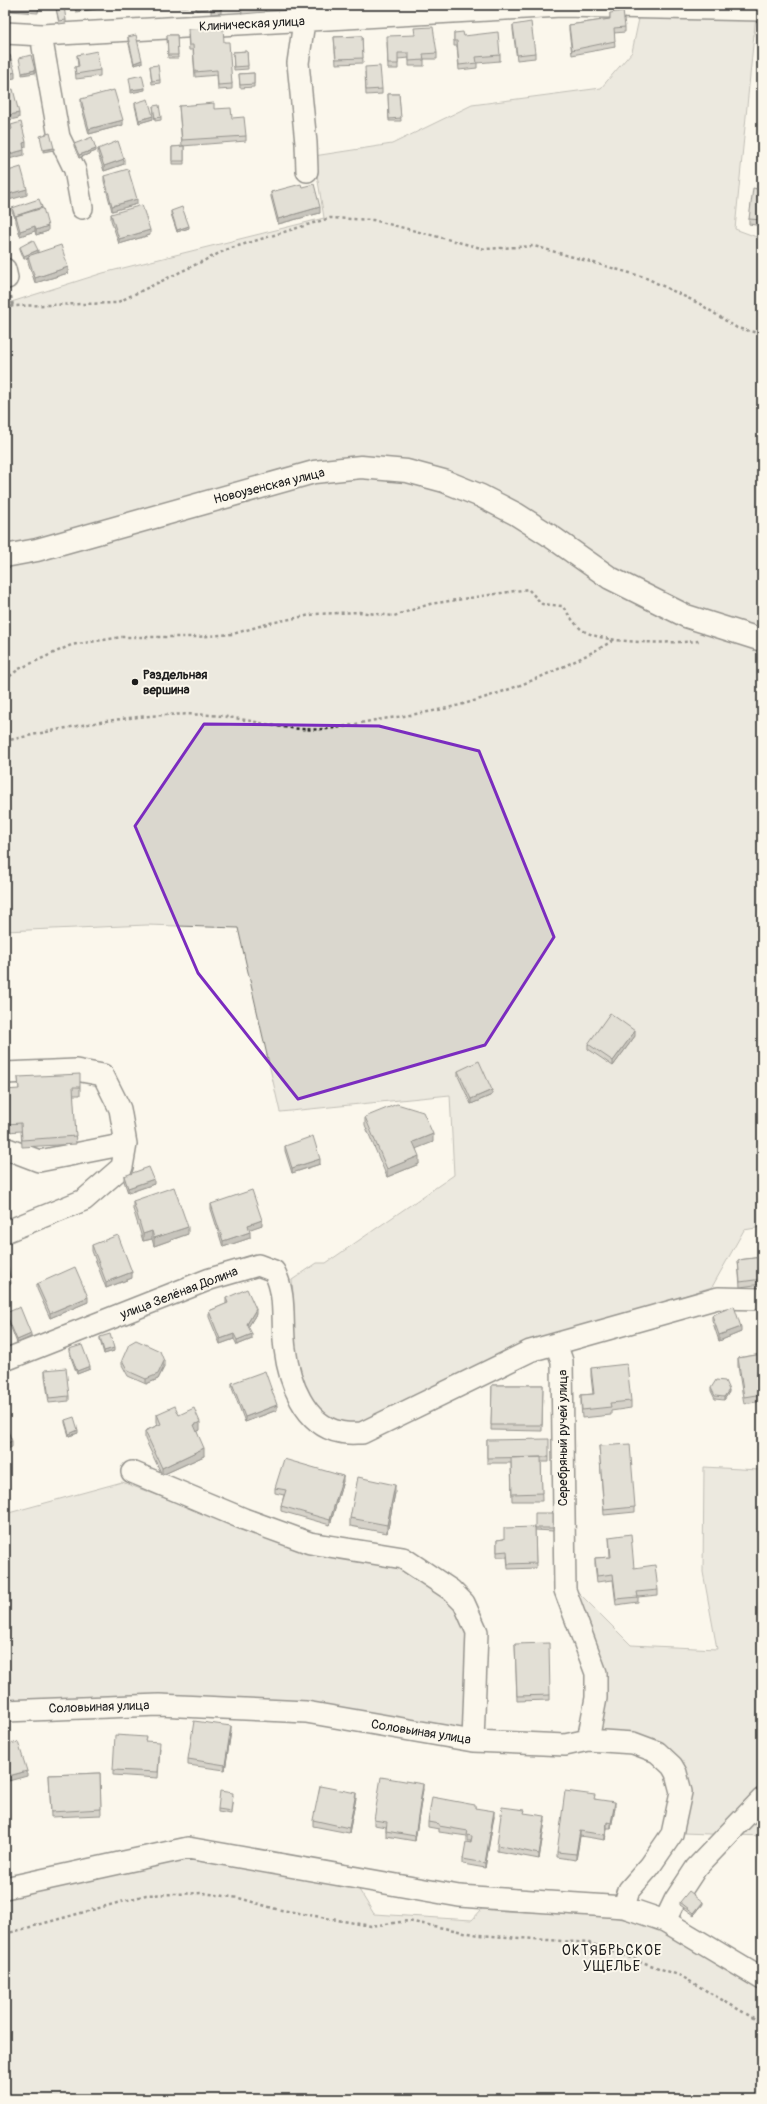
<svg xmlns="http://www.w3.org/2000/svg" width="767" height="2104" viewBox="0 0 767 2104" font-family="Pangolin,sans-serif">
  <rect width="100%" height="100%" fill="#fbf7ec"/>
  <filter id="ink" filterUnits="userSpaceOnUse"><feTurbulence type="fractalNoise" baseFrequency=".025" numOctaves="2"/><feDisplacementMap in="SourceGraphic" scale="8" xChannelSelector="R" yChannelSelector="G"/><feConvolveMatrix kernelMatrix="1 2 1 2 8 2 1 2 1" color-interpolation-filters="sRGB"/></filter>
  <g filter="url(#ink)">
    <path fill="#dad7ce" stroke="#7b7a75" d="M640 14H756L735 229 762 239V632L692 609 619 571 524 506 488 487 316 462 36 539 5 545V304L103 273 324 218 314 156 392 144 472 105 601 88 632 52Z
      M364 478 417 484 462 498 532 534 637 605 683 627 762 649V1227L744 1230 712 1287 525 1345 359 1424 340 1423 326 1417 313 1405 303 1384 292 1347 294 1307 292 1280 317 1263H326L454 1175 450 1095 280 1112 238 928 147 925 5 931V564L39 558 317 483Z
      M704 1467 759 1470 762 1477V1836L683 1833C689 1811 689 1792 685 1770L608 1735 602 1730 599 1724 572 1586 631 1645 717 1649 703 1572Z
      M122 1482 306 1551 400 1569 446 1596 472 1632 464 1727 455 1731 5 1701V1514Z
      M181 1858 358 1888 374 1914 472 1920 482 1909C527 1915 574 1909 618 1918 670 1928 717 1962 762 1988V2099H5V1897Z"/>
    <g fill="none" stroke-linecap="round" stroke-linejoin="round">
      <g stroke="#1c1c1c" stroke-width="24">
        <path id="minor" d="M304 22 298 63 306 143 307 171
          M5 33 42 35 561 6 762 10
          M42 35 43 47 59 137 75 170 82 208
          M5 269 7 278
          M5 1073 76 1070 103 1075 120 1109 126 1144 122 1167 84 1200 5 1232
          M5 1148 39 1161 126 1144
          M556 1344 562 1361 565 1590 596 1673V1698L588 1740
          M5 1360 210 1279 258 1265 274 1271C287 1295 281 1322 285 1349 289 1381 304 1425 340 1432 347 1434 355 1433 362 1433L530 1351 718 1298 762 1299
          M132 1472 244 1519 310 1543 403 1558 451 1590 464 1603 477 1632 473 1741
          M5 1711 159 1705 306 1712 473 1741 565 1745 588 1740 633 1743 657 1752 672 1766 676 1773 681 1792 672 1834 650 1866 629 1890 624 1907
          M5 1888 188 1848 459 1896 624 1907 665 1921 762 1979
          M665 1921 675 1900 696 1868 762 1799"/>
      </g>
      <g stroke="#1c1c1c" stroke-width="25">
        <path id="major" d="M5 556 37 550 314 472 361 467 407 471 444 481 481 496 516 514 549 535 610 578 686 616 762 640"/>
      </g>
      <path stroke="#1c1c1c" stroke-width="2.5" stroke-dasharray="3 3" stroke-linecap="butt" d="M11 296 13 306
        M5 309 13 306 116 303 228 249 330 218 373 220 485 249 534 246 644 277 700 304 737 328 762 334
        M5 680 19 669 71 645 122 637H197L233 634 270 623 316 614 359 612 394 616 430 604 528 589 542 604 562 606C568 613 576 627 584 631 608 645 672 643 699 641
        M5 741C72 726 143 711 211 715 249 718 285 732 324 729 341 728 359 723 376 720 404 716 433 712 460 705 514 690 566 668 614 640
        M5 1934 146 1895 203 1893 239 1898 276 1909 371 1926 408 1921 479 1935 589 1943 681 1976 762 2023"/>
      <use href="#minor" stroke="#fbf7ec" stroke-width="21"/>
      <use href="#major" stroke="#fbf7ec" stroke-width="22"/>
    </g>
    <path fill="#a8a59e" stroke="#1c1c1c" d="M10 5H39L38 13 10 11Z
      M75 5H96V9L76 12Z
      M132 5H155V7L133 9Z
      M178 5H208V9L196 10V6L179 7Z
      M211 5H221V13L211 14Z
      M241 5H265V12L242 14Z
      M56 8 66 20V23L59 24Z
      M610 13 625 27V32L614 33 615 47 572 55 569 30V25L610 19Z
      M513 25 535 53V58L517 60 513 30Z
      M454 33 464 36 500 55V61L477 63V68L459 70 457 46H454Z
      M167 35H177L178 58H168Z
      M188 35 224 42 232 84V89L218 90 217 75 195 77 193 50H189Z
      M362 36 363 63 336 64 334 37Z
      M128 37 142 63 134 65 128 40Z
      M387 42 437 53V59H424V66H409V58L398 59V69H388Z
      M247 51 248 69 234 70 233 52Z
      M77 55 100 70V76L76 79 75 67H78Z
      M150 66 160 80V83L152 84Z
      M365 72 382 89V94L366 95Z
      M254 73V87L240 88 239 74Z
      M388 94H399L401 121H389Z
      M81 99 123 125 89 134 81 105Z
      M135 103 153 119 139 123 135 106Z
      M153 106 161 117V120L155 121Z
      M179 106 214 109 232 118 246 136V141L182 146Z
      M74 144 96 151 79 158 74 146Z
      M184 146V164H172V147Z
      M98 149 124 164 104 171 98 154Z
      M104 176 137 204 112 211 104 181Z
      M302 187 320 213 278 224 271 197V192Z
      M762 190V226L749 224V219Z
      M12 208 42 209 48 231 36 235 35 231 20 236 16 222V218H15L12 211Z
      M171 211 189 228 177 232 171 214Z
      M111 214 150 235 119 244 111 220Z
      M20 247 38 253 35 254 68 273 35 283 28 262V258L24 259 20 249Z
      M635 1036 613 1066 588 1049V1044Z
      M458 1071 492 1095 471 1104 458 1076Z
      M18 1077 80 1087V1095H73L76 1144 22 1147 21 1131 7 1132V1120H5V1090H19Z
      M365 1117 433 1142 416 1148 419 1164 387 1177 365 1125Z
      M285 1146 320 1164 292 1173 285 1151Z
      M124 1176 154 1184 128 1193 124 1181Z
      M133 1201 188 1234 154 1246 152 1239 143 1241 133 1209Z
      M211 1204 262 1225 249 1229 250 1238 223 1247 211 1209Z
      M92 1245 132 1278 106 1288 92 1251Z
      M762 1257V1284L740 1287 738 1260Z
      M37 1284 88 1302 50 1318 37 1289Z
      M226 1298 256 1314 248 1327 252 1339 237 1345 234 1339 220 1344 209 1317V1311L226 1304Z
      M6 1313 31 1337 17 1343 6 1315Z
      M712 1315 741 1332 719 1341 712 1320Z
      M100 1337 114 1351 104 1354 100 1340Z
      M69 1349 90 1369 77 1374 69 1352Z
      M762 1354V1401L744 1404 738 1366V1358Z
      M122 1360 164 1367 158 1379 146 1384 128 1376 122 1365Z
      M591 1368 631 1401V1408L611 1411V1415L582 1418 581 1403V1395L593 1394 591 1376Z
      M45 1370 69 1396V1401L49 1403 45 1376Z
      M232 1383 277 1410 245 1422 232 1388Z
      M492 1385H543L542 1431 491 1430Z
      M711 1388 729 1392 724 1400 715 1399 711 1391Z
      M157 1414 179 1415 200 1430 197 1432 204 1456 162 1475 145 1439V1431L158 1425 157 1422Z
      M65 1420 78 1433 69 1436 65 1423Z
      M487 1440 549 1457V1462H541L542 1501H512L511 1463H487Z
      M599 1446 635 1507V1512L604 1515Z
      M343 1481 330 1525 281 1511V1506L284 1495 275 1493V1488Z
      M395 1493 387 1533 350 1526V1518Z
      M553 1513V1531L535 1530 536 1568 508 1569 507 1557H497V1540L504 1539 535 1527Z
      M609 1537 634 1568 658 1590V1595L638 1597V1602L616 1605 613 1580 597 1582 595 1564V1558L610 1557Z
      M515 1644 550 1695V1700L517 1701Z
      M231 1731 225 1770 188 1765V1759Z
      M145 1741 160 1748 158 1778 113 1775V1770Z
      M100 1773 101 1815 51 1817 49 1775Z
      M423 1789 415 1841 386 1836V1827L374 1825V1820Z
      M233 1795 231 1814 218 1812V1809Z
      M356 1798 349 1833 313 1826V1820Z
      M595 1799 615 1807 611 1828H607L605 1840 580 1836 576 1860 557 1857V1852Z
      M475 1808 494 1816 485 1868 463 1864V1859L471 1841H467V1836L439 1832V1829L428 1827V1822Z
      M545 1821 539 1859 497 1851V1845Z
      M680 1902 703 1904 694 1915 680 1905Z"/>
    <path fill="#888681" stroke="#1c1c1c" d="M142 60V63L134 65V63Z
      M35 70V73L22 75V73Z
      M15 72V78L5 80V75Z
      M145 88V90L131 93V90Z
      M19 113V118L5 121V116Z
      M153 116V119L139 123V120Z
      M123 120V125L89 134V129Z
      M26 142V147L23 148V143Z
      M54 148V150L43 152V150Z
      M96 149V151L79 158V155Z
      M24 150V155L5 160V155Z
      M124 159V164L104 171V166Z
      M27 189V195L5 201V195Z
      M137 199V204L112 211V206Z
      M42 207V210L16 216V218H15V216Z
      M320 207V213L278 224V219Z
      M35 226V231L20 236V231Z
      M48 226V231L36 235V230Z
      M189 226V228L177 232V230Z
      M150 230V235L119 244V239Z
      M38 250V253L24 259V256Z
      M68 267V273L35 283V278Z
      M635 1031V1036L613 1066V1061Z
      M492 1090V1095L471 1104V1099Z
      M433 1134V1142L413 1150V1142Z
      M419 1156V1164L387 1177V1169Z
      M320 1159V1164L292 1173V1168Z
      M154 1179V1184L128 1193V1188Z
      M262 1220V1225L248 1230V1225Z
      M188 1227V1234L154 1246V1238Z
      M152 1231V1239L143 1241V1234Z
      M250 1232V1238L223 1247V1241Z
      M132 1272V1278L106 1288V1282Z
      M11 1282V1284L5 1286V1283Z
      M88 1297V1302L50 1318V1313Z
      M256 1309V1314L247 1329V1324Z
      M741 1327V1332L719 1341V1335Z
      M31 1334V1337L17 1343V1340Z
      M234 1334V1339L220 1344V1339Z
      M252 1334V1339L237 1345V1340Z
      M114 1348V1351L104 1354V1351Z
      M164 1361V1367L158 1379 146 1384V1379Z
      M90 1366V1369L77 1374V1371Z
      M729 1390V1392L724 1400V1397Z
      M277 1405V1410L245 1422V1417Z
      M200 1422V1430L194 1433V1425Z
      M78 1430V1433L69 1436V1434Z
      M12 1441V1447L5 1450V1444Z
      M204 1448V1456L162 1475V1468Z
      M343 1476V1481L330 1525V1520Z
      M395 1485V1493L387 1533V1525Z
      M231 1726V1731L225 1770V1765Z
      M27 1771V1776L5 1782V1777Z
      M423 1784V1789L415 1841V1836Z
      M356 1793V1798L349 1833V1828Z
      M615 1802V1807L611 1828V1823Z
      M494 1811V1816L485 1868V1863Z
      M545 1816V1821L539 1859V1854Z
      M607 1822V1828L605 1840V1835Z
      M580 1831V1836L576 1860V1854Z
      M703 1902V1904L694 1915V1913Z"/>
    <path fill="#c3c0b8" stroke="#1c1c1c" d="M10 5H38V8Z
      M76 5H88L76 6Z
      M211 5H221V10L211 11Z
      M242 5H265V7L242 9Z
      M64 6 66 20 59 21 56 8Z
      M623 11 625 27 614 28 615 41 572 50 569 25 610 19V13Z
      M531 22 535 53 517 55 513 25Z
      M223 27 224 42H229L232 84 218 85 217 70 195 72 193 45H189L188 29Z
      M433 27 437 53 423 54 424 60 409 61V53H398V64H388L387 36 415 35 414 28Z
      M463 32 464 36 498 32 500 55 476 57 477 63 459 65 457 41H454V33Z
      M136 35 142 60 134 63 128 37Z
      M167 35H177L178 55H168Z
      M362 36 363 58 336 59 334 37Z
      M97 51 100 70 76 74 75 67 79 66 77 55Z
      M247 51 248 66 234 67 233 52Z
      M10 55 15 72 5 75V56Z
      M31 55 35 70 22 73 19 58Z
      M158 65 160 80 152 81 150 66Z
      M380 66 382 89 366 90 365 67Z
      M254 73V84L240 85 239 74Z
      M142 75 145 88 131 90 129 78Z
      M13 89 19 113 5 116V91Z
      M114 90 123 120 89 129 81 99Z
      M388 94H399L401 118 389 119Z
      M148 99 153 116 139 120 135 103Z
      M214 103V109L231 108 232 118 244 117 246 136 182 140 179 106Z
      M159 105 161 117 155 118 153 106Z
      M21 122 26 142 23 143 24 150 5 155V131L12 129 11 125Z
      M50 133 54 148 43 150 40 136Z
      M92 137 96 149 79 155 74 144Z
      M118 141 124 159 104 166 98 149Z
      M184 146V161H172V147Z
      M21 167 27 189 5 195V172Z
      M128 169 137 199 112 206 104 176Z
      M301 184 302 187 314 184 320 207 278 219 271 192Z
      M753 188 762 190V220L749 219Z
      M39 199 42 207 15 216 12 208Z
      M142 205 150 230 119 239 111 214Z
      M182 207 189 226 177 230 171 211Z
      M43 208 48 226 36 230 35 226 20 231 16 216Z
      M33 240 38 250 24 256 20 247Z
      M61 245 68 267 35 278 28 256Z
      M610 1013 635 1031 613 1061 588 1044Z
      M479 1061 492 1090 471 1099 458 1071Z
      M80 1074V1087H73L76 1136 22 1140 21 1123 7 1124V1113H5V1090L19 1089 18 1077Z
      M397 1104 423 1112 433 1134 413 1142 419 1156 387 1169 365 1117Z
      M313 1136 320 1159 292 1168 285 1146Z
      M149 1167 154 1179 128 1188 124 1176Z
      M174 1187 188 1227 154 1238 152 1231 143 1234 133 1201Z
      M252 1190 262 1220 248 1225 250 1232 223 1241 211 1204Z
      M118 1235 132 1272 106 1282 92 1245Z
      M762 1257V1279L740 1282 738 1260Z
      M8 1267 11 1282 5 1283V1268Z
      M75 1267 88 1297 50 1313 37 1284Z
      M247 1289 256 1309 247 1324 252 1334 237 1340 234 1334 220 1339 209 1311 228 1303 226 1298Z
      M734 1306 741 1327 719 1335 712 1315Z
      M20 1307 31 1334 17 1340 6 1313Z
      M110 1334 114 1348 104 1351 100 1337Z
      M136 1340 160 1351 164 1361 158 1374 146 1379 128 1371 122 1360 129 1344Z
      M82 1345 90 1366 77 1371 69 1349Z
      M762 1354V1394L744 1397 738 1358Z
      M627 1364 631 1401 610 1403 611 1407 582 1410 581 1395 594 1394 591 1368Z
      M66 1368 69 1396 49 1398 45 1370Z
      M265 1371 277 1405 245 1417 232 1383Z
      M716 1380 725 1381 729 1390 724 1397 715 1396 711 1388Z
      M492 1385H543L542 1425H491Z
      M175 1406 179 1415 194 1408 200 1422 194 1425 204 1448 162 1468 145 1431 161 1424 157 1414Z
      M74 1417 78 1430 69 1434 65 1420Z
      M5 1424 12 1441 5 1444Z
      M549 1439V1457L487 1458V1440Z
      M630 1444 635 1507 604 1510 599 1446Z
      M541 1457 542 1493 512 1494 511 1458Z
      M284 1459 343 1476 330 1520 281 1506 286 1490 275 1488Z
      M358 1477 395 1485 387 1525 350 1518Z
      M535 1513H553V1528H535Z
      M535 1527 536 1563 508 1564 507 1551 497 1552V1540L504 1539V1528Z
      M631 1534 634 1568 655 1565 658 1590 637 1592 638 1597 616 1599 613 1574 597 1576 595 1558 611 1557 609 1537Z
      M549 1643 550 1695 517 1696 515 1644Z
      M194 1721 231 1726 225 1765 188 1759Z
      M115 1735 146 1737 145 1741 160 1742 158 1772 113 1770Z
      M18 1742 27 1771 5 1777V1745Z
      M100 1773 101 1809 51 1812 49 1775Z
      M381 1777 423 1784 415 1836 386 1831 387 1822 374 1820Z
      M320 1786 356 1793 349 1828 313 1820Z
      M220 1791 233 1793 231 1811 218 1809Z
      M565 1791 595 1795 594 1799 615 1802 611 1823 607 1822 605 1835 580 1831 576 1854 557 1852Z
      M432 1797 475 1805V1808L494 1811 485 1863 463 1859 466 1842 471 1843 472 1836 467 1835 468 1831 439 1826V1824L428 1822Z
      M502 1807 525 1810 524 1813 545 1816 539 1854 497 1845Z
      M689 1891 703 1902 694 1913 680 1902Z"/>
  </g>
  <path d="M0 0H767V2104H0ZM204 724 379 726 479 751 554 937 485 1045 298 1099 198 973 135 826Z" fill="#fbf7ec" fill-opacity=".55" fill-rule="evenodd"/>
  <path fill="none" stroke="#7b2cbf" stroke-width="3" stroke-linejoin="round" d="M204 724 379 726 479 751 554 937 485 1045 298 1099 198 973 135 826Z"/>
  <circle fill="#1c1c1c" stroke="#fbf7ec" stroke-width="1.5" cx="135" cy="682" r="4"/>
  <g text-anchor="middle" dominant-baseline="central" stroke-width="4" stroke-linejoin="round" paint-order="stroke">
    <g font-size="13" fill="#1c1c1c" stroke="#fbf7ec">
      <text transform="translate(252 24) rotate(-3)">Клиническая улица</text>
      <text transform="translate(269 486) rotate(-14)">Новоузенская улица</text>
      <text transform="translate(179 1293) rotate(-21)">улица Зелёная Долина</text>
      <text transform="translate(563 1438) rotate(-90)">Серебряный ручей улица</text>
      <text transform="translate(99 1707) rotate(-2)">Соловьиная улица</text>
      <text transform="translate(421 1732) rotate(9)">Соловьиная улица</text>
    </g>
    <g font-size="13" font-weight="bold" fill="#1c1c1c" stroke="#fbf7ec" text-anchor="start">
      <text x="143" y="675">Раздельная<tspan x="143" dy="15">вершина</tspan></text>
    </g>
    <g font-size="14" letter-spacing="1" fill="#1c1c1c" stroke="#fbf7ec">
      <text x="612" y="1950">ОКТЯБРЬСКОЕ<tspan x="612" dy="16">УЩЕЛЬЕ</tspan></text>
    </g>
  </g>
  <rect width="767" height="2104" fill="none" stroke="#fbf7ec" stroke-width="20"/>
  <rect x="10" y="10" width="747" height="2084" fill="none" stroke="#1c1c1c" stroke-width="1.5" filter="url(#ink)"/>
</svg>
